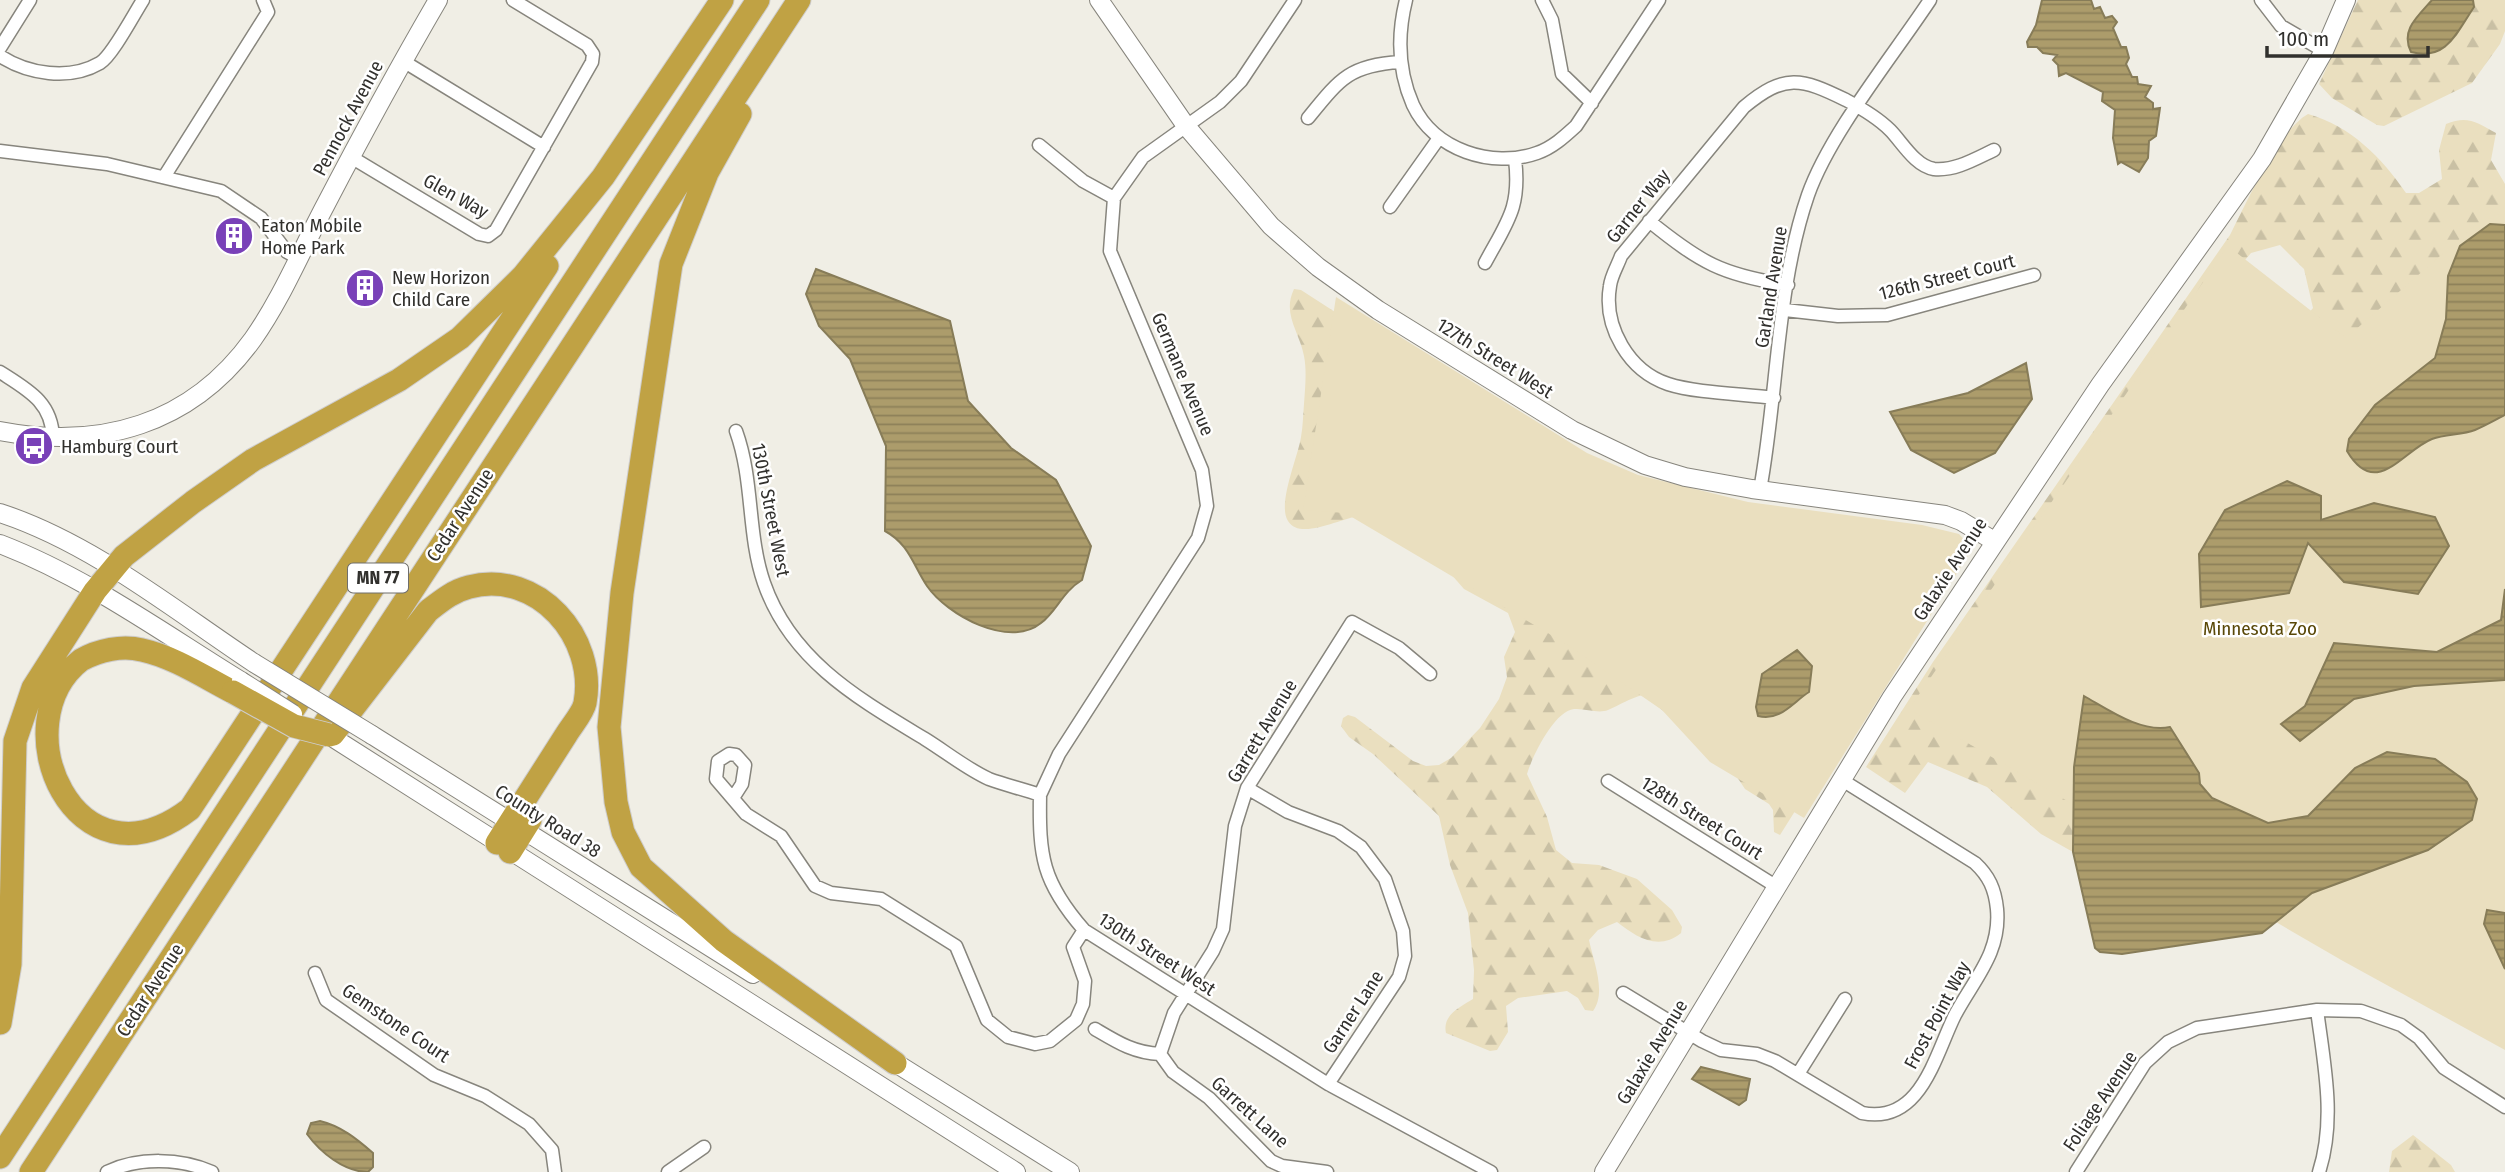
<svg xmlns="http://www.w3.org/2000/svg" width="2505" height="1172" viewBox="0 0 2505 1172" font-family="'Fira Sans Condensed',sans-serif">
  <defs>
    <pattern id="forest-firs" width="22" height="20" patternUnits="userSpaceOnUse" patternTransform="scale(1.75)"><rect width="22" height="20" fill="#eadfbf"/><path d="M5 1l3.5 6h-7zM16 11l3.5 6h-7z" fill="#c9c0a4"/></pattern>
    <pattern id="water-rules" width="6" height="5" patternUnits="userSpaceOnUse" patternTransform="scale(1.75)"><rect width="6" height="5" fill="#ac9c6b"/><path d="M0 2.5h6" fill="none" stroke="#8d8058"/></pattern>
  </defs>
  <rect width="100%" height="100%" fill="#f0eee5"/>
  <path fill="url(#forest-firs)" fill-rule="evenodd" d="M2358 0H2432L2409 27 2474 7 2473 0H2505V31L2500 44 2472 83 2384 126 2377 125 2332 98 2319 84Z
    M2308 114C2351 126 2382 158 2406 193H2419L2442 179 2439 150 2446 124C2467 115 2477 122 2496 133L2491 160 2505 184V225L2074 767 2073 852 2041 834 1987 787 1928 762 1905 793 1866 767 1933 662 2230 235C2246 204 2279 130 2308 114ZM2280 245 2304 269 2313 308 2298 326 2228 280 2251 253Z
    M1294 289 1301 290 1459 392 1812 784 1780 835 1774 832 1773 810 1769 804 1745 789 1725 759 1643 695C1630 698 1620 705 1608 710 1598 714 1585 708 1574 709 1554 711 1532 757 1527 774L1547 817 1556 850 1572 863 1599 865 1637 879 1672 910 1682 927 1681 933C1658 952 1635 936 1617 922L1598 930 1589 940C1593 960 1607 993 1593 1011L1585 1010 1578 998 1567 991 1518 998 1506 1006 1508 1032 1497 1050 1490 1051 1446 1033C1442 1015 1460 1007 1473 999L1474 970 1468 913 1450 865 1439 816 1373 754 1349 737 1341 726 1343 718 1348 715 1355 717 1413 761 1426 766 1439 765 1451 758 1480 728 1499 699 1507 677 1504 657 1515 632 1508 613 1464 589 1450 573 1359 516C1341 518 1300 541 1288 521 1277 504 1298 457 1301 437 1303 426 1303 415 1304 404 1305 389 1307 371 1304 356 1299 331 1282 314 1294 289Z
    M2413 1135 2451 1165 2455 1172H2389L2392 1151Z"/>
  <path fill="#eadfbf" d="M2505 211V1050L2343 961 1909 709 2228 246 2346 338 2478 223Z
    M1336 297 1587 453 1638 475 1748 502 1922 525 1959 534 1972 549 1804 818 1710 762 1662 710 1563 642 1345 513 1303 510Z"/>
  <path fill="url(#water-rules)" stroke="#877c58" stroke-width="2" d="M2042 0H2091L2094 9 2100 7 2105 18 2112 16 2117 22 2113 28 2121 47H2126L2129 58 2126 64 2132 77H2137L2138 84 2151 86 2145 97 2153 103V109L2160 108 2156 136 2149 141 2148 158 2139 172 2121 162 2118 164 2113 138 2115 110 2102 101 2103 92 2066 73 2059 76 2058 65 2053 60 2057 55 2043 53 2037 47H2028L2027 42 2036 25Z
    M2432 0H2473L2474 7C2456 34 2446 61 2411 52 2400 30 2418 16 2432 0Z
    M2490 224 2505 225V415C2495 420 2485 426 2475 430 2462 435 2446 434 2432 439 2402 451 2376 500 2347 451L2349 439 2375 405 2435 358 2446 319 2448 276 2460 246Z
    M816 269 950 321 968 401 1011 448 1056 480 1091 546 1082 580C1062 592 1057 611 1041 623 1009 649 947 615 927 586 913 565 909 544 885 531L886 446 850 359 819 326 806 294Z
    M2026 363 2032 399 1995 453 1954 473 1911 450 1890 412 1968 393Z
    M2287 481 2321 496V520L2374 503 2435 517 2449 546 2418 594 2344 582 2308 543 2289 593 2201 607 2199 554 2225 510Z
    M2505 589V680L2414 686 2354 699 2300 741 2281 724 2305 706 2334 643 2437 652 2501 620Z
    M1797 650 1812 666 1809 692C1793 702 1780 722 1758 716L1756 707 1762 674Z
    M2084 696C2109 710 2141 733 2170 727L2199 773 2200 784 2212 798 2268 823 2308 816 2355 768 2387 752 2435 759 2467 782 2477 799 2472 820 2428 850 2312 893 2262 933 2122 954 2100 952 2095 948 2073 852 2074 767Z
    M2487 910 2505 913V969L2484 924Z
    M1701 1067 1750 1079 1746 1100 1739 1105 1692 1079Z
    M320 1121C341 1126 357 1139 373 1153V1167L368 1172C344 1172 320 1152 307 1134L311 1123Z"/>
  <g fill="none" stroke-linecap="round" stroke-linejoin="round">
    <g stroke="#87857d" stroke-width="15">
      <path id="street" d="M1406 0C1397 36 1398 71 1413 105 1434 150 1492 169 1537 153 1552 148 1564 137 1576 126L1659 0
        M1542 0 1552 20 1562 74 1592 103
        M2261 0 2281 26 2324 51
        M0 48 30 0
        M0 56C28 74 69 81 100 63 112 56 134 14 143 0
        M403 61 544 147
        M1308 118C1339 80 1349 65 1400 62
        M1039 145 1083 181 1114 198
        M0 151 107 164 221 191 261 218 287 252 298 258
        M351 157 479 234 488 236 496 230 592 62 593 54 587 45 513 0
        M164 177 268 12 263 0
        M1390 207 1439 138
        M1649 221C1701 263 1722 275 1788 285
        M1485 263C1507 222 1521 208 1515 159
        M1785 310 1838 316 1887 315 2034 275
        M0 372C28 390 52 402 53 438
        M1774 398C1743 394 1696 393 1668 384 1629 371 1603 327 1610 286 1611 276 1618 265 1621 256L1744 107C1785 73 1801 78 1846 100 1861 108 1878 118 1890 130 1902 142 1915 166 1934 169 1955 171 1975 159 1994 150
        M736 431C754 481 747 534 764 583 791 661 859 699 925 739 946 752 967 769 989 779 1005 785 1023 789 1040 795 1039 856 1042 882 1084 930L1328 1084 1491 1172
        M1760 490C1778 393 1776 288 1808 195 1830 133 1893 56 1930 0
        M1608 781 1777 887
        M1247 788 1288 812 1338 831 1361 847 1385 879 1403 931 1405 956 1399 977 1328 1084
        M1040 795 1059 754 1198 538 1207 506 1202 470 1110 251 1114 198 1143 157 1220 102 1241 81 1295 0
        M733 798 742 784 745 765 736 755 729 754 718 761 716 779 746 814 781 836 815 886 831 893 881 899 956 946 987 1020 1008 1037 1035 1044 1050 1041 1076 1020 1083 1004 1085 981 1073 947 1084 930
        M315 973 326 1000 434 1075 485 1096 529 1124 552 1150 555 1172
        M1623 993 1702 1041 1721 1050 1757 1054 1775 1061 1862 1113C1921 1125 1935 1055 1955 1015 1974 979 2001 953 1997 909 1995 889 1989 876 1975 863L1842 780
        M2317 1010C2324 1064 2336 1119 2319 1172
        M1095 1029C1117 1042 1134 1053 1160 1054
        M1160 1054 1174 1013 1213 951 1223 929 1235 826 1247 788 1352 622 1399 648 1430 674
        M1160 1054 1173 1072 1209 1098 1271 1161 1282 1166 1327 1172
        M1798 1074 1845 999
        M107 1172C138 1157 181 1158 212 1172
        M668 1172 704 1147
        M2076 1172 2145 1063 2168 1042 2197 1028 2317 1010 2361 1011 2401 1025 2419 1038 2444 1068 2505 1107"/>
    </g>
    <g stroke="#87857d" stroke-width="20">
      <path id="secondary" d="M1099 0 1186 126 1271 226 1318 267 1378 310 1572 430 1645 465 1685 477 1752 489 1945 515 1961 521 1994 541
        M0 431C100 450 191 425 253 339 282 298 302 249 326 204 362 135 399 67 438 0
        M0 513C92 543 174 610 254 663
        M0 544C86 577 163 633 241 681
        M372 735 753 974
        M335 739 1016 1172
        M886 1057 1070 1172
        M1604 1172 1892 697 2100 385 2262 159 2324 51 2346 0"/>
    </g>
    <g stroke="#cecdcd" stroke-width="25">
      <path id="highway" d="M740 114 707 173 671 264 622 593 609 727 616 802 623 832 641 867 724 941 895 1063
        M233 692C204 677 174 657 142 650 122 645 99 650 81 660 0 723 75 897 190 809L547 266
        M333 734 428 611C441 601 453 591 469 587 538 569 597 638 585 703 583 713 572 725 566 735 543 771 520 807 497 843
        M510 852 530 820
        M0 1023 10 964 15 741 33 688 95 591 124 556 193 502 253 460 399 380 460 338 523 276 603 177 722 0
        M0 1157 758 0
        M31 1172 799 0"/>
    </g>
    <use href="#street" stroke="#fff" stroke-width="12"/>
    <use href="#secondary" stroke="#fff" stroke-width="18"/>
    <use href="#highway" stroke="#c0a244" stroke-width="23"/>
    <g stroke="#87857d" stroke-width="20" stroke-linecap="butt">
      <path id="secondary-bridge" d="M254 663 372 735
        M241 681 293 714"/>
    </g>
    <g stroke="#cecdcd" stroke-width="25" stroke-linecap="butt">
      <path id="highway-bridge" d="M233 692 294 726 329 735"/>
    </g>
    <use href="#secondary-bridge" stroke="#fff" stroke-width="18"/>
    <use href="#highway-bridge" stroke="#c0a244" stroke-width="23"/>
  </g>
  <defs>
    <g id="building-disc" transform="scale(2.0125)"><circle r="9.5" fill="#7941b8" stroke="#fff"/><path d="M-4-6H4V6H1V3H-1V6H-4ZM-2.5-4.3h1.7v1.8h-1.7ZM.8-4.3h1.7v1.8H.8ZM-2.5-1h1.7V.8h-1.7ZM.8-1h1.7V.8H.8Z" fill="#fff"/></g>
    <g id="bus-disc" transform="scale(2.0125)"><circle r="9.5" fill="#7941b8" stroke="#fff"/><path d="M-5-6H5V4H4V6H2V4H-2V6H-4V4H-5ZM-3.5-4V0h7V-4ZM-3.5 1.2v1.5H-2V1.2ZM2 1.2v1.5H3.5V1.2Z" fill="#fff"/></g>
  </defs>
  <g fill-rule="evenodd">
    <use href="#building-disc" x="234" y="236"/>
    <use href="#building-disc" x="365" y="288"/>
    <use href="#bus-disc" x="34" y="446"/>
  </g>
  <g text-anchor="middle" dominant-baseline="central" stroke-width="5" stroke-linejoin="round" paint-order="stroke">
    <rect fill="#fff" stroke="#6f6e6c" stroke-width="2" x="348" y="563.5" width="60" height="29" rx="5"/>
    <g font-size="18" font-weight="bold" fill="#31302d">
      <text x="378" y="578">MN 77</text>
    </g>
    <g font-size="19" fill="#31302d" stroke="#fff">
      <text transform="translate(348 118) rotate(-62)">Pennock Avenue</text>
      <text transform="translate(456 196) rotate(29)">Glen Way</text>
      <text transform="translate(1638 206) rotate(-51)">Garner Way</text>
      <text transform="translate(1947 277) rotate(-14)">126th Street Court</text>
      <text transform="translate(1771 287) rotate(-81)">Garland Avenue</text>
      <text transform="translate(1495 358) rotate(32)">127th Street West</text>
      <text transform="translate(1183 374) rotate(67)">Germane Avenue</text>
      <text transform="translate(771 510) rotate(79)">130th Street West</text>
      <text transform="translate(460 515) rotate(-57)">Cedar Avenue</text>
      <text transform="translate(1950 569) rotate(-57)">Galaxie Avenue</text>
      <text transform="translate(1262 731) rotate(-59)">Garrett Avenue</text>
      <text transform="translate(1702 818) rotate(32)">128th Street Court</text>
      <text transform="translate(548 821) rotate(32)">County Road 38</text>
      <text transform="translate(1157 954) rotate(33)">130th Street West</text>
      <text transform="translate(150 990) rotate(-57)">Cedar Avenue</text>
      <text transform="translate(1353 1012) rotate(-57)">Garner Lane</text>
      <text transform="translate(1937 1015) rotate(-62)">Frost Point Way</text>
      <text transform="translate(396 1023) rotate(34)">Gemstone Court</text>
      <text transform="translate(1652 1052) rotate(-59)">Galaxie Avenue</text>
      <text transform="translate(2100 1101) rotate(-56)">Foliage Avenue</text>
      <text transform="translate(1250 1112) rotate(42)">Garrett Lane</text>
    </g>
    <g font-size="19" fill="#31302d" stroke="#fff" text-anchor="start">
      <text x="261" y="225">Eaton Mobile<tspan x="261" dy="22">Home Park</tspan></text>
      <text x="392" y="277">New Horizon<tspan x="392" dy="22">Child Care</tspan></text>
      <text x="61" y="446">Hamburg Court</text>
    </g>
    <g font-size="19" fill="#594808" stroke="#fff">
      <text x="2260" y="628">Minnesota Zoo</text>
    </g>
  </g>
  <path d="M2267 46v10h161v-10" fill="none" stroke="#31302d" stroke-width="3.5"/>
  <text x="2278" y="46" font-size="21" fill="#31302d" stroke="#ffffff" stroke-width="5" paint-order="stroke">100 m</text>
</svg>
